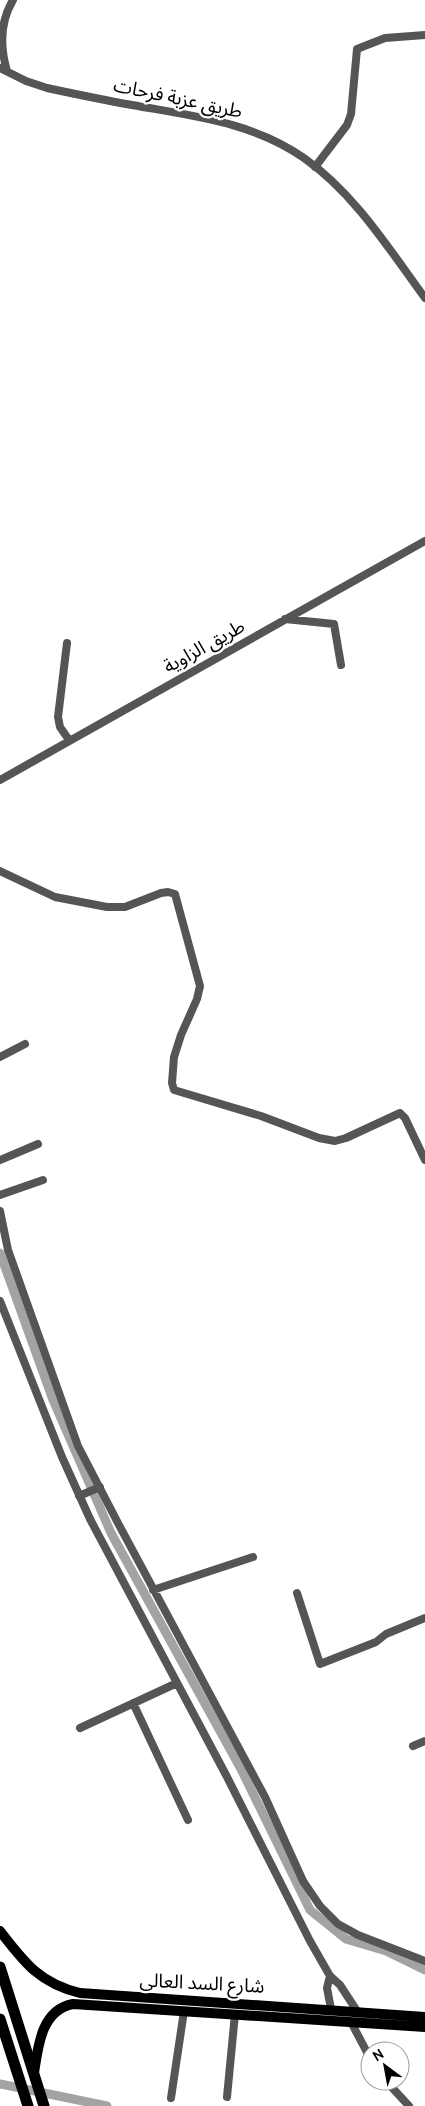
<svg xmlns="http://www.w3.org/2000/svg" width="425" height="2106" viewBox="0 0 425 2106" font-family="Cabin,'Noto Sans Arabic',sans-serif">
  <rect width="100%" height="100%" fill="#fff"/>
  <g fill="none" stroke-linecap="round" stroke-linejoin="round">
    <path stroke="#a3a3a3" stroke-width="9" d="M0 1253 53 1400 111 1533 241 1769 310 1910 346 1939 386 1951 425 1970
      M0 2084 107 2106"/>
    <path stroke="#555" stroke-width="8" d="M0 68 26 81 47 88C75 94 104 100 132 105 192 116 253 122 304 158 355 194 389 249 425 298
      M7 71C0 47 0 22 13 0
      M315 167 347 125 351 114 357 49 385 38 425 35
      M285 619 334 624 341 665
      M67 643 58 717 60 727 69 740
      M0 780 425 541
      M0 871 55 897 107 907H125L161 893 168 892 175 894 200 986 197 999 181 1035 174 1057 172 1083 174 1090 261 1116 319 1138 335 1141 346 1138 400 1113 405 1118 425 1160
      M0 1057 25 1044
      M0 1160 38 1144
      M0 1195 43 1180
      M0 1211 8 1250 78 1446 119 1525 265 1797 303 1881 320 1906 338 1924 358 1935 425 1961
      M0 1301 62 1457 90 1519 226 1775 310 1941 330 1976 340 1985 357 2011
      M79 1496 100 1487
      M153 1590 253 1557
      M297 1593 320 1664 376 1642 386 1634 425 1618
      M133 1703 188 1820
      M80 1728 177 1683
      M413 1746 425 1741
      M330 1976 327 1988 331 2009
      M351 2022 370 2058
      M386 2081 409 2106
      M227 2097 235 2014
      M171 2098 184 2011"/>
    <path stroke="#000" stroke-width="10" d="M0 1931C24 1962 39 1983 80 1993L425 2017
      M34 2073C38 2047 41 2010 73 2004L425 2027"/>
    <path stroke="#000" stroke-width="11" d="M0 1967 44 2106
      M0 2019 28 2106"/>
  </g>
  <g text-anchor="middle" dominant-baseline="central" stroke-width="4.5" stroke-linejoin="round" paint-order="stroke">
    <g font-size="19" fill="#000" stroke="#fff">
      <text transform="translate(178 98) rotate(12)">طريق عزبة فرحات</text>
      <text transform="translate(204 646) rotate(-29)">طريق الزاوية</text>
      <text transform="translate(202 1983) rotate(3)">شارع السد العالى</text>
    </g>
  </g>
  <g transform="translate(385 2066) rotate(328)"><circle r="24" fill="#ffffff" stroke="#999999"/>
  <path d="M0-4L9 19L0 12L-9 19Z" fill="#000000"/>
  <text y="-8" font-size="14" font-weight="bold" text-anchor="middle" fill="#000000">N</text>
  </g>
</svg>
